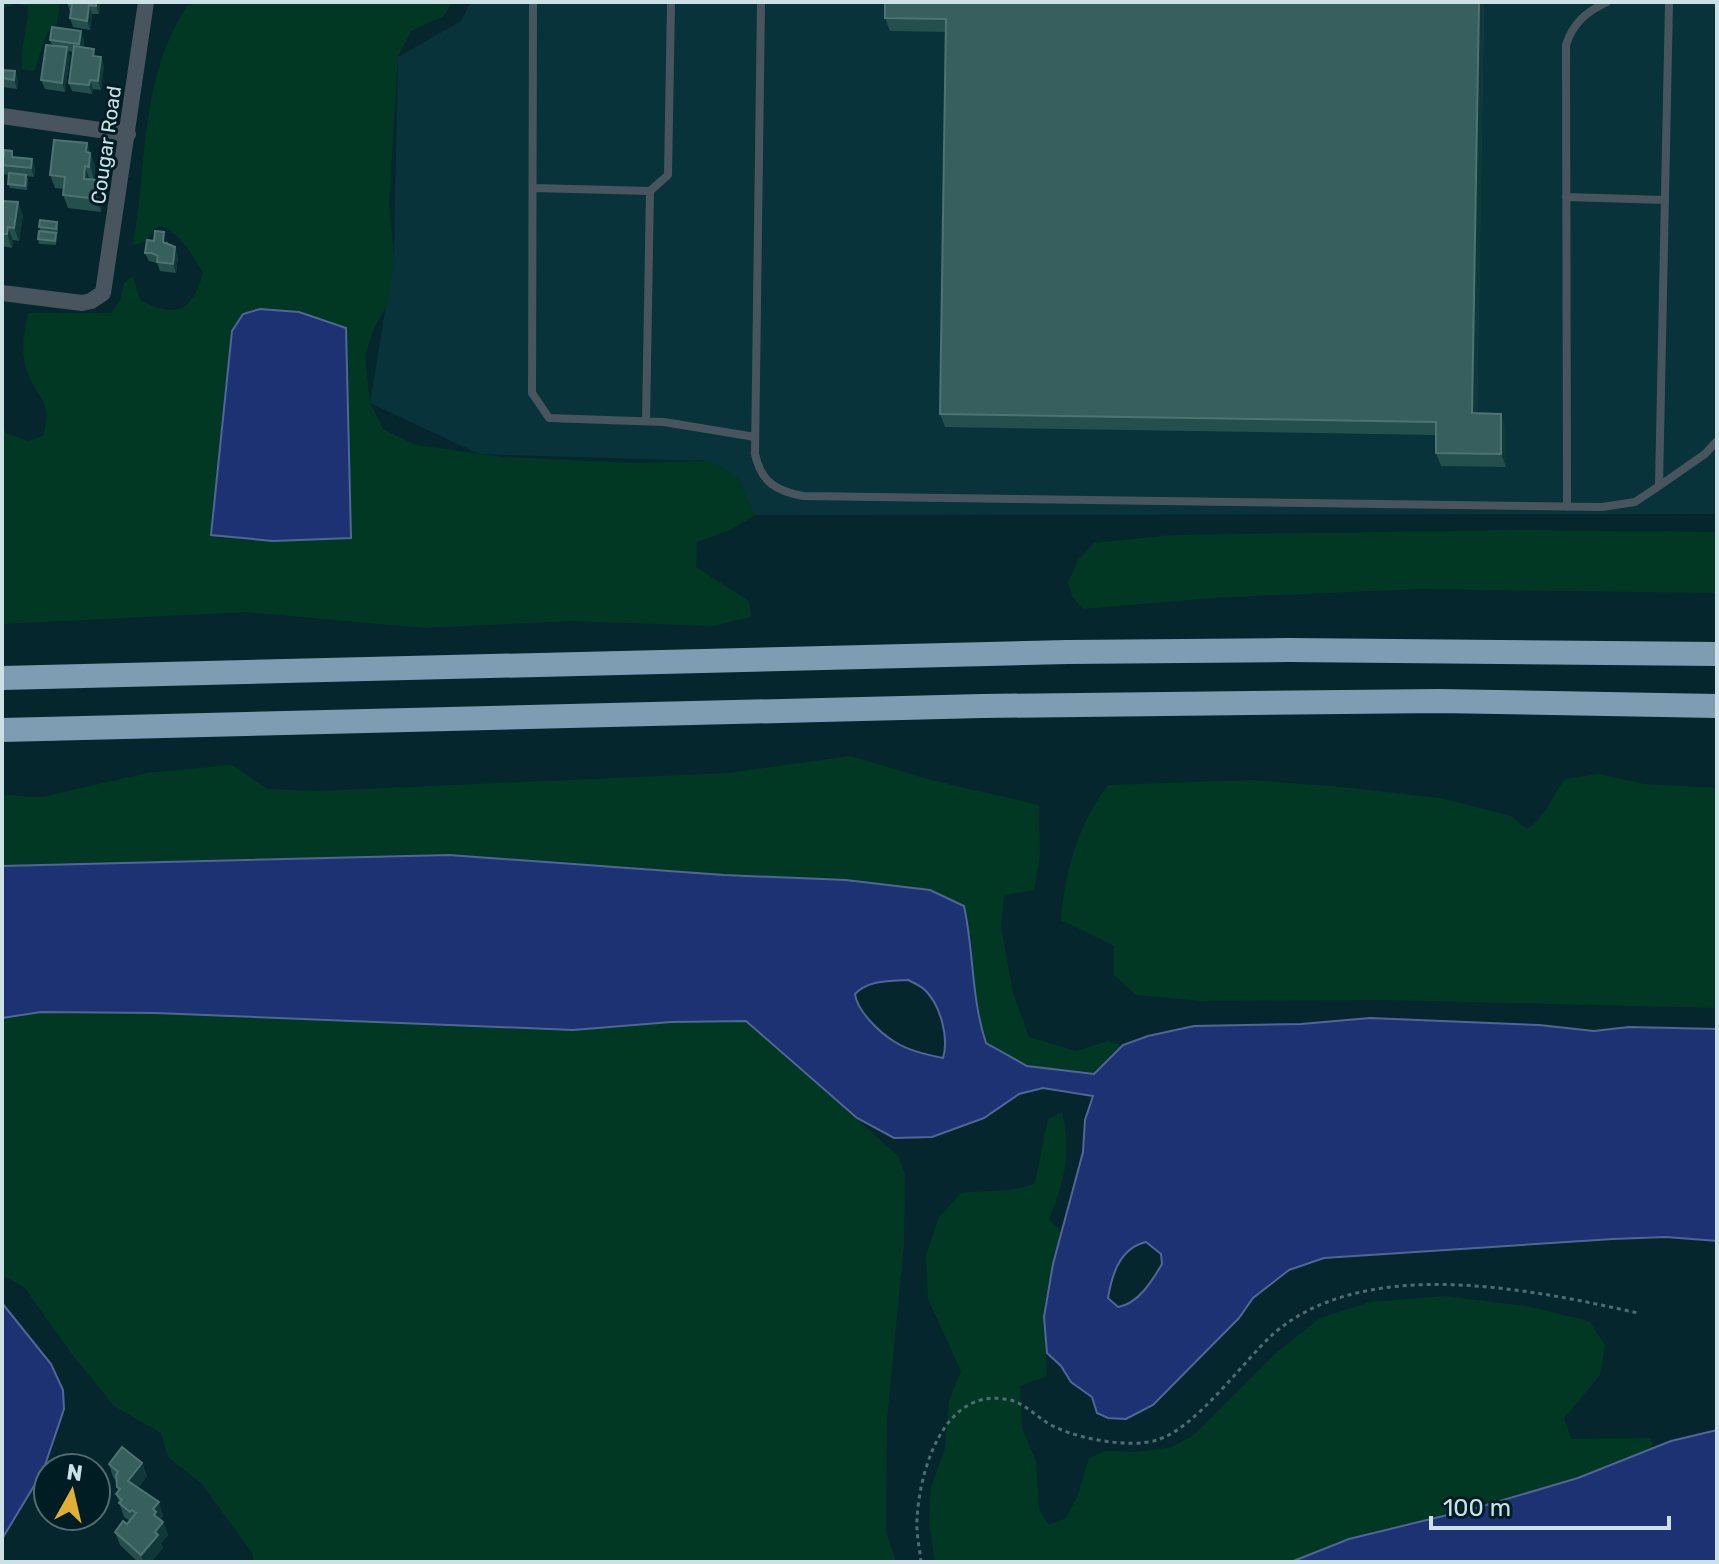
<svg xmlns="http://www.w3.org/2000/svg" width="1719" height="1564" viewBox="0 0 1719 1564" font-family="Rubik,sans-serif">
  <rect width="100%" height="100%" fill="#06262d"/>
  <path fill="#09333a" d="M471 2H1717V514L755 515 710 461 479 454 370 403 394 256 398 57 461 21Z"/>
  <path fill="#003824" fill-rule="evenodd" d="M2 2H60L57 24 47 33 34 71 22 69C20 48 28 28 28 6L16 3 2 9Z
    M190 2H452L444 16 411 31 398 57 389 205 394 256 389 302 374 328 365 355 370 403 383 429 416 445 504 457 637 463 710 461 738 477 755 515 730 530 697 542 696 567 749 601 751 617 712 626 570 621 424 628 247 612 2 624V425L6 433 28 441 43 436C54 400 37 400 27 371 20 352 24 332 28 313H111L120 301 124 283 133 276 140 300C177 319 192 311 203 273 191 254 180 230 158 226L145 242 133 245C148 161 139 75 190 2ZM260 309 300 312 345 328 351 538 273 541 211 534 232 331Z
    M1516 530 1717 532V593L1420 589 1211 598 1083 609 1073 598 1068 583 1078 560 1094 543 1172 535Z
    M851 756 927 779 1039 805 1040 854 1034 890 1004 895 1001 926 1013 993 1029 1037 1076 1051 1108 1041 1123 1045 1094 1074 1030 1068 986 1043C975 1008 972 972 971 935L846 880 724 875 449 855 2 866V795L42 797 147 773 232 765 268 789 317 791 728 773Z
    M1599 774 1644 784 1717 788V1008L1384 1000 1202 1001 1136 995 1114 975V946L1061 920C1065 871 1078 824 1108 785L1251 780 1342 787 1440 798 1511 816 1527 829C1542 822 1554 793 1565 779Z
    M41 1012 156 1013 573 1030 671 1022 746 1021 778 1047 899 1157 905 1175 904 1244 887 1420 886 1532 896 1562H254L252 1553 202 1484 168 1457 161 1433 114 1406 71 1353 24 1287 2 1275V1018Z
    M1062 1112C1072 1156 1064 1180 1049 1220L1062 1232 1053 1264 1044 1317 1047 1376 1020 1386 1022 1428 1036 1461 1039 1509 1049 1525 1066 1518 1077 1497 1089 1458 1105 1451 1137 1452 1172 1447 1194 1435 1276 1353 1320 1318 1370 1302 1443 1296 1526 1306 1589 1321 1605 1345 1600 1375 1564 1418 1571 1439 1651 1438 1653 1449 1578 1478 1476 1508 1349 1539 1291 1562H935L929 1523 931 1487 945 1448 949 1401 961 1371 928 1299 926 1256 939 1217 961 1193C986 1190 1013 1193 1035 1183L1048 1119Z"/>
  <path fill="#1c3273" stroke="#506696" stroke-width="2" fill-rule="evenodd" d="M260 309 299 312 346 328 351 538 273 541 211 535 232 331 243 314Z
    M449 855 724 875 846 880 930 890 964 906C974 951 971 998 986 1043L1027 1066 1094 1074 1123 1045 1148 1036 1194 1026 1301 1024 1370 1018 1539 1025 1594 1031 1629 1027 1717 1029V1241L1666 1237 1613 1239 1324 1258 1289 1270 1253 1298 1239 1318 1153 1405 1126 1419 1108 1418 1097 1413 1092 1397 1071 1382 1061 1366 1047 1353 1044 1317 1053 1264 1083 1152 1085 1120 1093 1096 1043 1088 1019 1094 984 1118 932 1137 894 1138 857 1118 746 1021 671 1022 573 1030 156 1013 41 1012 2 1018V866ZM908 980C914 983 921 986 925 990 941 1006 949 1038 943 1058 927 1055 909 1051 895 1042 880 1033 857 1011 855 994 868 980 890 981 908 980ZM1146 1242 1161 1254 1162 1264C1152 1281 1138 1304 1118 1307L1108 1298C1112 1274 1120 1248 1146 1242Z
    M2 1303 51 1364 63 1390 64 1409 43 1471 2 1539Z
    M1717 1430V1562H1291L1349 1539 1476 1508 1578 1478 1671 1441Z"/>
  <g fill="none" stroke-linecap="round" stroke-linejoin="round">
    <path stroke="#4f6c72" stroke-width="3" stroke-dasharray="4 4" stroke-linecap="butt" d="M921 1562C920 1549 916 1534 917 1520 919 1472 943 1389 1005 1399 1022 1401 1032 1413 1046 1422 1070 1438 1129 1449 1157 1440 1196 1428 1241 1364 1272 1335 1363 1254 1530 1289 1638 1313"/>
    <path stroke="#49555e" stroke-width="8" d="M533 2 532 393 549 418 664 422 755 437
      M761 2 755 454C761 482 776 491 803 496L1602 507 1635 502 1659 486 1669 2
      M533 188 650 191 646 421
      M650 191 668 175 671 2
      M1566 197 1665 200
      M1659 486 1705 454 1717 441
      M1567 507 1566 45C1573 23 1586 12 1607 2"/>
    <path stroke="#49555e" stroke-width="16" d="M2 116 128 134
      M2 293 82 303 91 301 103 293 146 2"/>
    <path stroke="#7e9db3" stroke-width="24" d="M2 678 1067 652 1289 650 1717 654
      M2 730 982 706 1439 701 1717 706"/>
  </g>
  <path fill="#254f4d" d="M67 2H99L100 7 99 14H92L90 30 73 27 70 18V12Z
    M1484 2 1477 413 1506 427V467L1441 466 1436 453V435L945 427 940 414 946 32 890 31 885 18Z
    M50 40H84L83 48 97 57 104 66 101 90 93 89 92 94 72 91 69 83 73 52 68 51 70 56 65 92 45 89 41 80 52 45Z
    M2 70 18 80 17 89 2 87Z
    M87 143 95 166 94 180H98L103 193 101 212 68 208 63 195V189L55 188 50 175Z
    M2 156 32 159 35 168 34 177 27 176 28 179 27 190 10 188 8 184 9 175 2 174Z
    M2 201 23 215 19 241 13 240 12 248 2 246Z
    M57 222 58 226V234H56L57 237 56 245 39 244 38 239 41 232 39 227Z
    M168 241 167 244 178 256 176 273 160 271 157 263 149 261 145 253Z
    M142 1463 147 1476 138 1488 163 1515 160 1520 163 1522 168 1535 161 1543 163 1548 151 1562H138L120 1545 115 1532 127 1524 130 1521 124 1517 121 1508 116 1494 118 1491 116 1480 113 1477 109 1464Z"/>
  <path fill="#113839" d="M96 2H99L100 7 99 14 96 6Z
    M1479 2H1484L1477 426 1472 413Z
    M89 5 92 14 90 30 87 21Z
    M81 31 84 40 82 53 79 44Z
    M67 47 70 56 65 92 62 83Z
    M101 57 104 66 101 90 98 81Z
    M15 71 18 80 17 89 14 80Z
    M90 80 93 89 92 94 89 85Z
    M87 143 95 166 94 180 86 152Z
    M32 159 35 168 34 177 31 168Z
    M85 166 90 180 84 179Z
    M98 180 103 193 101 212 96 199Z
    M18 202 23 215 19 241 14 228Z
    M8 227 13 240 12 248 7 234Z
    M175 247 178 256 176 273 173 264Z
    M1501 414 1506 427V467L1501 454Z
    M142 1463 147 1476 133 1495 128 1481Z
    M159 1502 163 1515 159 1520 163 1522 168 1535 161 1543 163 1548 151 1562H143L141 1555 155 1532 153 1509Z"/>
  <path fill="#375f5d" stroke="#4e7372" stroke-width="2" d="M67 2H96V6L89 5 87 21 70 18 72 4 67 3Z
    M885 2H1479L1472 413 1501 414V454L1436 453V422L940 414 946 19 885 18Z
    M52 27 81 31 79 44 50 40Z
    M46 45 67 47 62 83 41 80Z
    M74 46 94 49 93 56 101 57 98 81 90 80 89 85 69 83Z
    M2 70 15 71 14 80 2 78Z
    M54 140 87 143 86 152 90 153 89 167 85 166 84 179 98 180 96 199 63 195 65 177 50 175Z
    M4 150 12 151V157L32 159 31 168 2 165V156H4Z
    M9 173 26 175 25 186 8 184Z
    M2 201 18 202 14 228 8 227 7 234H2Z
    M40 220 57 222 56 229 39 227Z
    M39 231 56 233 55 241 38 239Z
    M155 231 164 232 163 242 175 247 173 264 157 262 158 256 152 253H145L147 240 154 241Z
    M122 1447 142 1463 128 1481 159 1502 153 1509 156 1512 154 1515 163 1522 155 1532 158 1535 141 1555 115 1532 123 1521 127 1524 136 1513 132 1510 130 1512 119 1503 122 1500 116 1494 120 1489 117 1487 116 1475 118 1472 109 1464Z"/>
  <g text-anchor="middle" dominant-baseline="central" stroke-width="6" stroke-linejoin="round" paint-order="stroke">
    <g font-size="20" fill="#cbe1e6" stroke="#001d23">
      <text transform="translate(106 145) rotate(-82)">Cougar Road</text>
    </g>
  </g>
  <rect width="1719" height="1564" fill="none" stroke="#cbe1e6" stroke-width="8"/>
  <g transform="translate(72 1492) rotate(8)"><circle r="38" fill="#001d23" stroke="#516b71" stroke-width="2"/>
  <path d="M0-6L14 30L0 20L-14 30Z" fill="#e1af34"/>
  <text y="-12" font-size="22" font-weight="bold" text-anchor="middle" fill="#cbe1e6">N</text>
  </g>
  <path d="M1431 1516v12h238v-12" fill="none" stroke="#cbe1e6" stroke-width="4"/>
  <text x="1443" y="1516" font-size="24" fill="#cbe1e6" stroke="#001d23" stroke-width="6" paint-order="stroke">100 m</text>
</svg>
